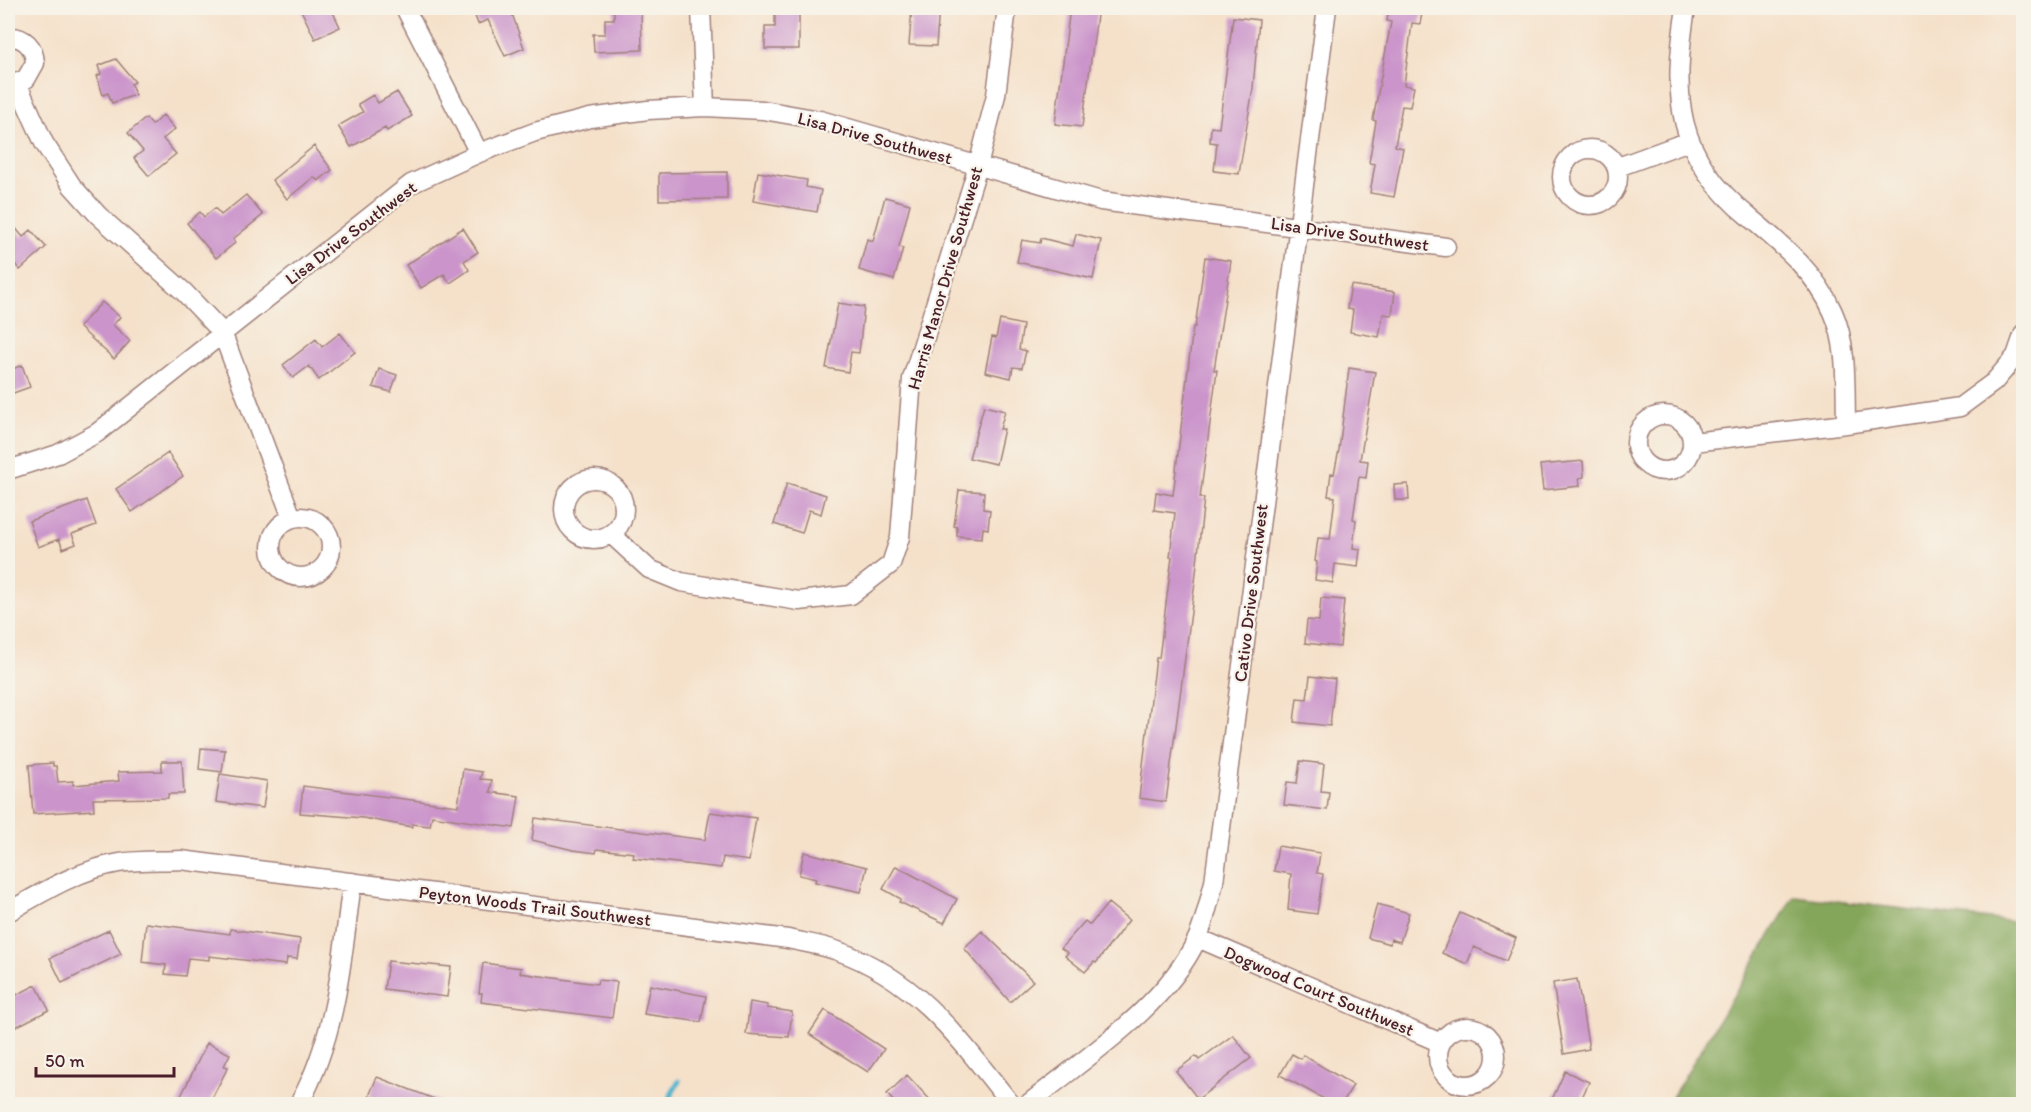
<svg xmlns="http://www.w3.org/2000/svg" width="2031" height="1112" viewBox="0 0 2031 1112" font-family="Itim,sans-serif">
  <rect width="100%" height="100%" fill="#f7f3e8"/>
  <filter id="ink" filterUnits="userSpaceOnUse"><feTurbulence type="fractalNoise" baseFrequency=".0167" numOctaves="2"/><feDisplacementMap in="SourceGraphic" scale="12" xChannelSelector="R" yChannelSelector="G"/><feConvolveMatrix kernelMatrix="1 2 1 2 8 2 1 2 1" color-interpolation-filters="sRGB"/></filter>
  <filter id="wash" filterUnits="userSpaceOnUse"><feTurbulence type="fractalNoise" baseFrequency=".008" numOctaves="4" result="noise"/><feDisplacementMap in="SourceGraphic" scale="24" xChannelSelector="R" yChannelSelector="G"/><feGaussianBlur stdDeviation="1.35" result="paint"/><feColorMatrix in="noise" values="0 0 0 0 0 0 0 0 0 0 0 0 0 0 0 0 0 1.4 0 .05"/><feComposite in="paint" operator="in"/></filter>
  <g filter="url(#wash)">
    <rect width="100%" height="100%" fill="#f5e1ca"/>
    <path fill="#84a65a" stroke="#676242" stroke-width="1.5" d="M1794 896 2023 923V1104H1668Z"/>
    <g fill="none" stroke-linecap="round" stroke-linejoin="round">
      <path stroke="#4eb3cd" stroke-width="5" d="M666 1104 679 1081"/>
    </g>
    <g id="blocks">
      <path fill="#cb94cb" d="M300 8H331L340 27 315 39Z
        M472 8H517L511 11 524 48 505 56 488 20 478 24Z
        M614 8H641L642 50 594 52 593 34H605V19H614Z
        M775 8H799V49H765V27H775Z
        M912 8H939L936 46 909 45Z
        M1070 8H1098L1082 127 1055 124Z
        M1389 8H1423L1420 24 1412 23 1404 85 1414 87 1410 107 1402 106 1395 146 1403 148 1394 197 1370 193 1375 164 1369 163 1376 121 1373 120 1391 22 1387 21Z
        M1233 17 1259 20 1253 88 1239 174 1214 171 1217 143 1210 142 1211 127 1219 128Z
        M116 59 135 82 131 84 135 95 112 103 108 93 103 95 97 76 101 74 98 66Z
        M397 92 412 116 387 131 385 128 351 147 338 126 363 112 358 104 373 95 378 103Z
        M163 115 175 129 163 139 176 154 149 176 134 158 143 151 128 133 146 118 152 125Z
        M314 146 332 170 318 181 314 177 287 199 272 180Z
        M727 172V199L659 200V173Z
        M758 172 807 180 806 187 821 190 817 212 753 201Z
        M246 195 263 215 233 239 235 243 216 258 187 223 200 212 204 217 215 208 221 215Z
        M885 197 910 204 899 247 903 248 894 280 859 270 867 239 873 241Z
        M8 219 23 237 31 230 46 247 20 270 8 256Z
        M463 228 478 252 464 261 469 270 450 283 444 274 421 288 406 265Z
        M1076 234 1101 240 1093 279 1017 262 1022 240 1040 243 1041 238 1073 246Z
        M1205 257 1231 261 1214 370H1217L1200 498H1204L1195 582 1166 802 1139 798 1156 658H1159L1172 557H1170L1175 513 1154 510 1156 492 1173 495 1193 327H1195Z
        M1351 285 1395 292 1392 315 1383 314 1379 337 1350 332 1353 310 1347 309Z
        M102 302 120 317 113 325 130 341 114 359 79 327Z
        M838 303 864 307 859 353 851 352 848 372 826 368Z
        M1000 320 1023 325 1019 349 1026 351 1022 368 1013 367 1011 378 985 372 992 337 996 338Z
        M340 333 355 352 319 380 309 366 293 378 283 365 316 339 322 347Z
        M22 365 30 387 8 395V371Z
        M1349 368 1375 372 1360 460 1368 461 1366 478 1359 477 1353 519 1356 520 1353 548 1360 549 1358 567 1335 564 1333 583 1315 580 1317 562 1315 561 1318 538 1330 539 1335 497 1328 496 1331 473 1334 474 1339 450Z
        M379 369 397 375 391 392 373 387Z
        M984 406 1005 411 1000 429H1004L996 464 969 458Z
        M168 453 183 476 132 512 116 489Z
        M1583 461 1584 477 1579 478 1580 486 1543 490 1540 465Z
        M787 483 826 495 821 514 809 510 802 533 774 524Z
        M1408 484 1409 500H1395L1394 485Z
        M959 490 984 492 983 509 990 510 988 529 983 528 982 538 957 536V527L954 526Z
        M87 500 96 525 72 534 76 544 63 549 59 539 38 547 29 521Z
        M1321 598 1344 600 1340 647 1305 643 1307 620 1319 621Z
        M1310 676 1335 679 1330 726 1294 722 1297 698 1307 699Z
        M201 748 225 750 222 772 199 769Z
        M162 761H182L184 794H168V798L93 799 94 810 33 814 29 765 53 763V766H56L58 782 73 781V785L119 781 118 772 162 771Z
        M1300 761 1324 764 1321 791 1329 792 1327 810 1284 805 1287 782 1297 783Z
        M463 769 482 772 480 779 492 780 490 792 519 796 514 828 432 816 430 826 412 824V827L363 818 300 813 303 786 458 806Z
        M220 774 267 781 263 808 216 802Z
        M710 812 756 818 749 861 723 857 721 868 633 858 634 853 597 849 596 853 573 850 532 840 535 818 705 840Z
        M1278 846 1320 853 1317 873 1323 874 1317 914 1288 910 1291 874 1274 871Z
        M804 852 867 867 861 892 815 882 816 879 799 875Z
        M896 866 957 899 944 923 899 902 901 899 883 889Z
        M1108 903 1129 920 1096 963 1094 962 1085 972 1065 956 1068 953 1061 948 1085 921 1090 925Z
        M1377 904 1409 913 1400 942 1391 939 1390 944 1368 938Z
        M1460 913 1516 938 1506 961 1474 947 1467 964 1442 953Z
        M146 923 230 934V929L300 939 297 959 287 958 286 965 209 956V960L188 958 185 976 165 974 166 965 142 962Z
        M109 930 121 954 62 983 50 958Z
        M982 931 1033 981 1010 1002 964 948Z
        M388 961 451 967 447 997 384 989Z
        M483 963 521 968 520 973 597 984 598 980 617 982 612 1018 481 1002 482 993H479Z
        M1577 979 1589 1049 1564 1054 1553 983Z
        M36 985 49 1010 8 1031V1005L14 1002 12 997Z
        M650 985 706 996 701 1022 644 1014Z
        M750 1002 768 1005 767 1008 792 1012 789 1037 746 1034Z
        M825 1010 884 1049 868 1072 809 1034Z
        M1233 1035 1251 1058 1198 1099 1176 1071 1196 1056 1199 1060Z
        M207 1043 230 1054 224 1066 228 1067 209 1104H177Z
        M1292 1054 1301 1059 1303 1055 1353 1085 1342 1104H1333L1280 1075Z
        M1565 1071 1589 1082 1579 1104H1550Z
        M907 1075 934 1104H896L887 1094Z
        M377 1077 445 1103V1104H389L369 1096Z"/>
    </g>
  </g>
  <g filter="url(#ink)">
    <use href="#blocks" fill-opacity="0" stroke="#a0807a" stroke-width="1.5"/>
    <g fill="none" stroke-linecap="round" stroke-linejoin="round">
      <g stroke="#a0807a" stroke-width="21">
        <path id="minor" d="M405 8 479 153
          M701 8 705 107
          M1686 8C1672 96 1675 157 1749 217 1782 245 1815 271 1833 312 1848 345 1845 388 1846 424
          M8 37C25 36 34 47 35 63L26 79 8 84
          M17 83 44 143 72 186 98 215 184 292 222 332 292 518
          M1562 177a28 28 0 1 1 56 0a28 28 0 1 1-56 0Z
          M1618 167 1689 141
          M1636 443a28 28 0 1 1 56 0a28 28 0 1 1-56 0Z
          M1693 442 1846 424 1960 407 1994 382 2016 356 2024 333
          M8 470 58 454 97 433 411 184 479 153 535 132 590 118 648 110 705 107 763 110 820 120 1101 201 1446 247
          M564 509a30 30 0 1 1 60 0a30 30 0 1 1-60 0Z
          M271 547a30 30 0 1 1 60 0a30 30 0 1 1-60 0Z
          M611 534 649 569 681 582 799 601 851 595 891 564 900 537 912 379 978 166 996 95 1007 8
          M8 912C43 892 78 870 119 863 139 860 161 861 181 860L788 939C805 943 822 945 838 951 918 979 961 1041 1011 1104
          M1198 938 1441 1043
          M1438 1056a29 29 0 1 1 58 0a29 29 0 1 1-58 0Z
          M299 1104C337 1035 342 959 352 882
          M1028 1104C1085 1058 1166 1006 1197 939 1205 922 1209 901 1214 882L1327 8"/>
      </g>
      <use href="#minor" stroke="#fff" stroke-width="18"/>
    </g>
  </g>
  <g text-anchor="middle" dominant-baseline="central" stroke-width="4.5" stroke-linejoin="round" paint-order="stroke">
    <g font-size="18" fill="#4a1f2b" stroke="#f7f3e8">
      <text transform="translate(875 138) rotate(15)">Lisa Drive Southwest</text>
      <text transform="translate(351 233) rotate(-37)">Lisa Drive Southwest</text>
      <text transform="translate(1350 234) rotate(8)">Lisa Drive Southwest</text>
      <text transform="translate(945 278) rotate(-74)">Harris Manor Drive Southwest</text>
      <text transform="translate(1251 593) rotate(-83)">Cativo Drive Southwest</text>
      <text transform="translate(535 906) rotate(7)">Peyton Woods Trail Southwest</text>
      <text transform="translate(1319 991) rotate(23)">Dogwood Court Southwest</text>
    </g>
  </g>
  <rect width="2031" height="1112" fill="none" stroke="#f7f3e8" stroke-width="30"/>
  <path d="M36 1067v9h138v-9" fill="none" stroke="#4a1f2b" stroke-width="3"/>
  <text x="45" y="1067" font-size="18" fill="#4a1f2b" stroke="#f7f3e8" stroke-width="4.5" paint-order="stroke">50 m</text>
</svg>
